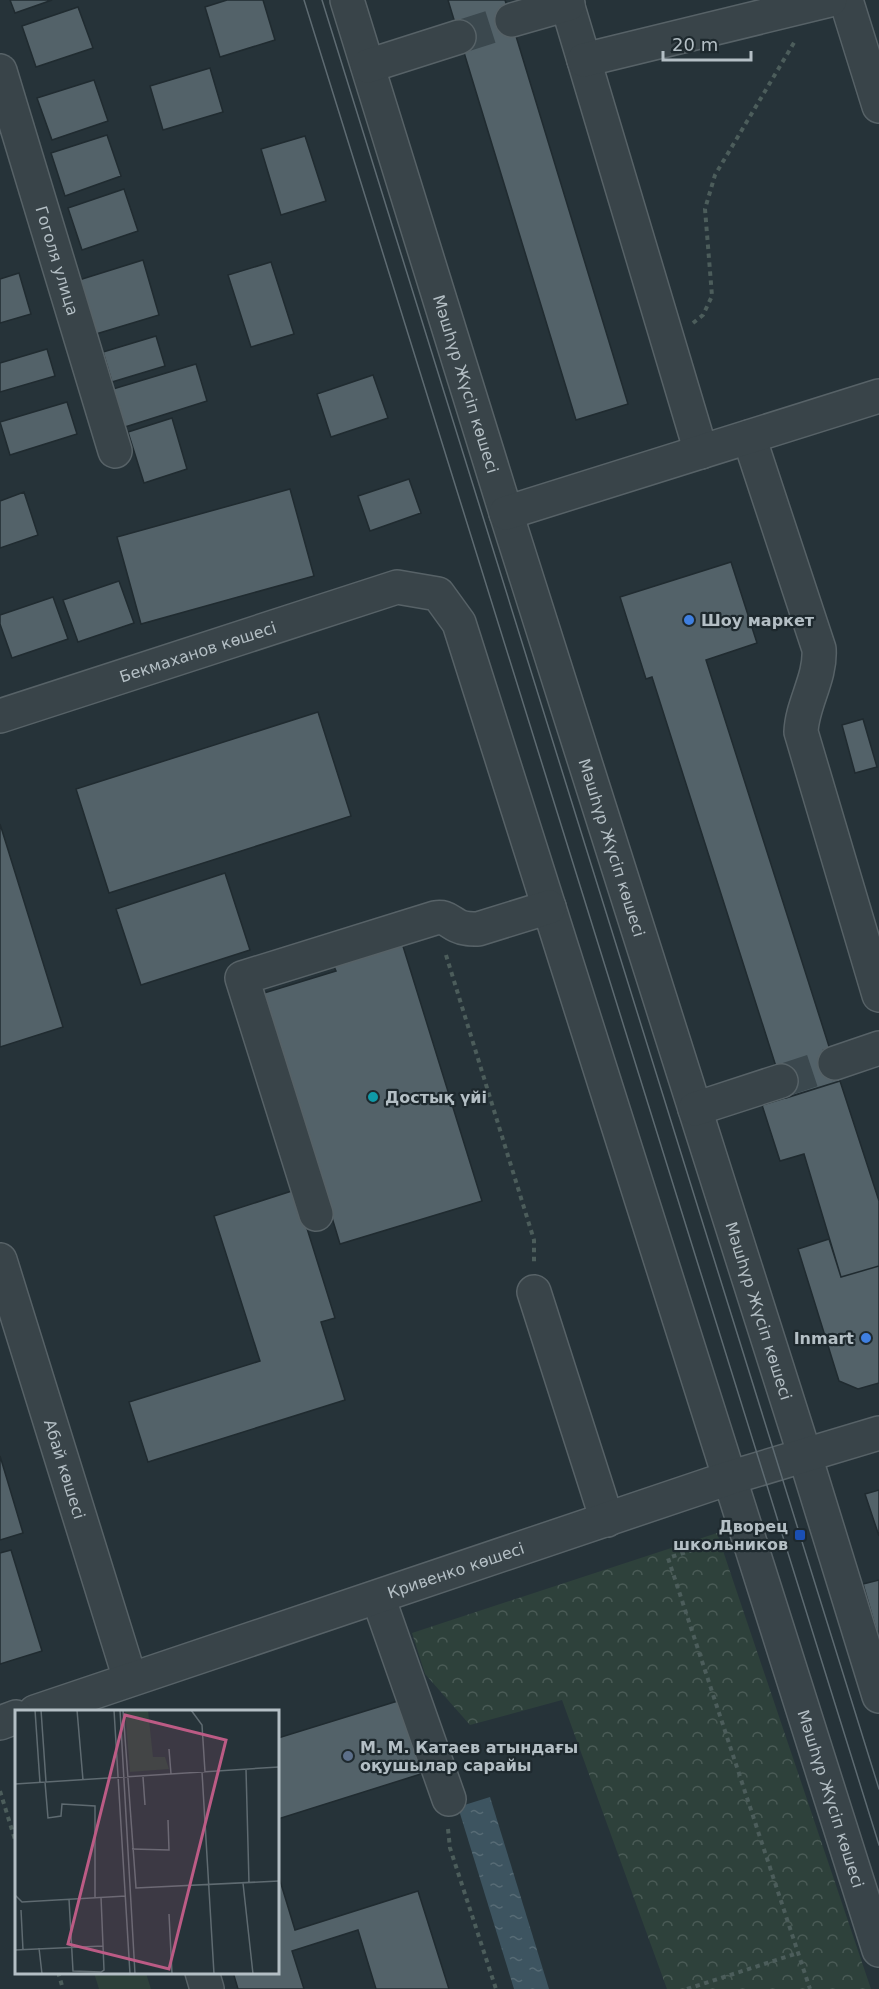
<svg xmlns="http://www.w3.org/2000/svg" width="879" height="1989" viewBox="0 0 879 1989" font-family="'DejaVu Sans',sans-serif">
  <defs>
    <pattern id="park-crowns" width="20" height="18" patternUnits="userSpaceOnUse" patternTransform="scale(1.5)"><rect width="20" height="18" fill="#2e413b"/><path d="M2 6a3 3 0 1 1 6 0M12 15a3 3 0 1 1 6 0" fill="none" stroke="#4a5b56"/></pattern>
    <pattern id="water-ripples" width="26" height="14" patternUnits="userSpaceOnUse" patternTransform="scale(1.5)"><rect width="26" height="14" fill="#3d5460"/><path d="M2 4q2-2 4 0t4 0M15 11q2-2 4 0t4 0" fill="none" stroke="#576b75"/></pattern>
  </defs>
  <rect width="100%" height="100%" fill="#263339"/>
  <path fill="#2e413b" d="M94 1973H146L151 1989H99Z"/>
  <path fill="url(#park-crowns)" d="M717 1533 871 1989H667L562 1700 470 1725 425 1674 412 1633Z"/>
  <path fill="url(#water-ripples)" d="M490 1797 549 1989H514L458 1807Z"/>
  <path fill="#536269" stroke="#202b30" stroke-width="1.5" d="M10 0H52L15 13Z
    M227 0H263L275 40 220 57 205 7Z
    M448 0H505L628 404 576 420Z
    M78 7 93 48 36 67 22 26Z
    M210 68 223 112 163 130 150 86Z
    M94 80 108 121 52 140 37 98Z
    M107 135 121 176 65 196 51 153Z
    M305 136 326 201 281 215 261 149Z
    M124 189 138 231 82 250 68 208Z
    M143 260 159 315 96 334 79 280Z
    M271 262 294 334 251 347 228 275Z
    M19 273 31 314 0 323V279Z
    M156 336 165 366 112 382 103 352Z
    M47 349 55 376 0 392V363Z
    M196 364 207 401 125 427 113 389Z
    M373 375 388 418 331 437 317 394Z
    M67 402 77 434 10 455 0 422Z
    M172 418 187 469 144 483 128 432Z
    M409 479 421 513 370 531 358 496Z
    M290 489 314 576 141 624 117 537Z
    M24 492 38 535 0 548V501Z
    M731 562 757 643 706 660 840 1081 786 1098 652 677 646 679 620 597Z
    M119 581 134 623 78 642 63 600Z
    M53 597 68 639 12 658 0 624V615Z
    M318 712 351 816 109 893 76 789Z
    M863 719 877 767 855 773 842 725Z
    M0 824 63 1027 0 1047Z
    M225 873 250 950 141 985 116 909Z
    M402 943 482 1201 340 1244 264 993 336 971 333 964Z
    M840 1081 879 1201V1266L841 1277 804 1154 780 1161 762 1105Z
    M295 1190 335 1318 321 1322 345 1400 148 1462 129 1402 260 1361 214 1216Z
    M829 1239 841 1277 879 1266V1383L858 1389 839 1381 798 1249Z
    M0 1456 23 1533 0 1540Z
    M879 1490V1536L865 1494Z
    M11 1550 42 1651 0 1664V1553Z
    M879 1580V1636H878L863 1584Z
    M401 1700 424 1773 278 1819V1738Z
    M278 1874 295 1930 418 1891 449 1989H376L358 1930 292 1951 304 1989H238L233 1972H278Z"/>
  <g fill="none" stroke-linecap="round" stroke-linejoin="round">
    <path stroke="#3b484e" stroke-width="33" stroke-dasharray="33 16" stroke-linecap="butt" d="M459 37 512 20
      M781 1081 835 1063"/>
    <g stroke="#576267" stroke-width="36">
      <g id="minor">
        <path id="s1" d="M347 0 506 513 805 1456 879 1696"/>
        <path d="M566 0 701 452"/>
        <path d="M846 0 879 106"/>
        <path d="M512 20 568 4"/>
        <path d="M584 60 830 0"/>
        <path d="M368 66 459 37"/>
        <path id="s2" d="M0 71 115 451"/>
        <path d="M749 437 819 649C821 678 802 704 801 732L879 995"/>
        <path d="M506 513 879 396"/>
        <path id="s3" d="M0 716 397 587 438 594 459 623 879 1950"/>
        <path d="M835 1063 879 1048"/>
        <path d="M695 1109 781 1081"/>
        <path d="M316 1214 242 978 435 918C446 916 448 921 458 926 464 929 471 929 478 929L549 907"/>
        <path id="s4" d="M0 1260 130 1679"/>
        <path d="M534 1292 607 1520"/>
        <path d="M378 1597 449 1799"/>
        <path id="s5" d="M35 1712 729 1478 879 1433"/>
        <path d="M0 1723 16 1717"/>
        <path d="M202 1972 207 1989"/>
      </g>
    </g>
    <path stroke="#4c5d5b" stroke-width="4" stroke-dasharray="4.5 4.5" stroke-linecap="butt" d="M693 323 703 315 712 296 705 209 715 175 795 41
      M446 955 534 1240V1262
      M702 1547 668 1558 810 1989
      M0 1791 16 1843
      M448 1829 450 1848 496 1989
      M58 1972 63 1989
      M687 1989 798 1953"/>
    <use href="#minor" stroke="#394449" stroke-width="33"/>
    <path stroke="#5e6b72" stroke-width="1.5" d="M304 0 879 1845
      M322 0 879 1789"/>
  </g>
  <g fill="#3f7fe0" stroke="#1e292e" stroke-width="2">
    <circle cx="689" cy="620" r="6"/>
    <circle cx="866" cy="1338" r="6"/>
  </g>
  <circle fill="#0f9aa8" stroke="#1e292e" stroke-width="2" cx="373" cy="1097" r="6"/>
  <rect fill="#1a4fb4" stroke="#1e292e" stroke-width="2" x="794" y="1529" width="12" height="12" rx="3"/>
  <circle fill="#5c6f8a" stroke="#1e292e" stroke-width="2" cx="348" cy="1756" r="6"/>
  <g text-anchor="middle" dominant-baseline="central" stroke-width="4.5" stroke-linejoin="round" paint-order="stroke">
    <g font-size="16" fill="#b4bfc5" stroke="#1e292e">
      <text stroke="none"><textPath href="#s2" startOffset="198">Гоголя улица</textPath></text>
      <text stroke="none"><textPath href="#s1" startOffset="402">Мәшһүр Жүсіп көшесі</textPath></text>
      <text stroke="none"><textPath href="#s3" startOffset="208">Бекмаханов көшесі</textPath></text>
      <text stroke="none"><textPath href="#s1" startOffset="888">Мәшһүр Жүсіп көшесі</textPath></text>
      <text stroke="none"><textPath href="#s1" startOffset="1374">Мәшһүр Жүсіп көшесі</textPath></text>
      <text stroke="none"><textPath href="#s4" startOffset="219">Абай көшесі</textPath></text>
      <text stroke="none"><textPath href="#s5" startOffset="444">Кривенко көшесі</textPath></text>
      <text stroke="none"><textPath href="#s3" startOffset="1728">Мәшһүр Жүсіп көшесі</textPath></text>
    </g>
    <g font-size="16" font-weight="bold" fill="#b4bfc5" stroke="#1e292e" text-anchor="start">
      <text x="701" y="620">Шоу маркет</text>
      <text x="385" y="1097">Достық үйі</text>
      <text x="854" y="1338" text-anchor="end">Inmart</text>
      <text x="788" y="1526" text-anchor="end">Дворец<tspan x="788" dy="18">школьников</tspan></text>
      <text x="360" y="1747">М. М. Катаев атындағы<tspan x="360" dy="18">оқушылар сарайы</tspan></text>
    </g>
  </g>
  <g transform="translate(15 1710)">
    <rect width="264" height="264" fill="#263339"/>
    <path d="M110 0H133L138 47H150L154 59 115 62Z" fill="#2e413b"/>
    <path fill="none" stroke="#5f6b71" stroke-width="1.5" d="M20 0 25 73M26 0 31 72M62 0 68 70M99 0 115 264M105 0 120 264M108 0 121 178 264 171M176 0 187 15 190 62M154 39 156 64M231 59 234 173M187 62 199 264M128 67 130 95M30 72 33 108 46 106 47 94 80 96V187M0 74 264 57M117 139 154 140 153 110M228 173 238 264M0 185 7 192 111 186M54 189 58 261 86 262 89 260 86 187M6 200 8 240M154 204 157 264M24 238 27 264M0 240 88 236"/>
    <path fill="#bc5b85" fill-opacity="0.15" stroke="#bc5b85" stroke-width="3" d="M110 5 211 30 154 259 53 234Z"/>
    <rect width="264" height="264" fill="none" stroke="#b4bfc5" stroke-width="3"/>
  </g>
  <path d="M663 51v9h88v-9" fill="none" stroke="#b4bfc5" stroke-width="3"/>
  <text x="672" y="51" font-size="18" fill="#b4bfc5" stroke="#1e292e" stroke-width="4.5" paint-order="stroke">20 m</text>
</svg>
